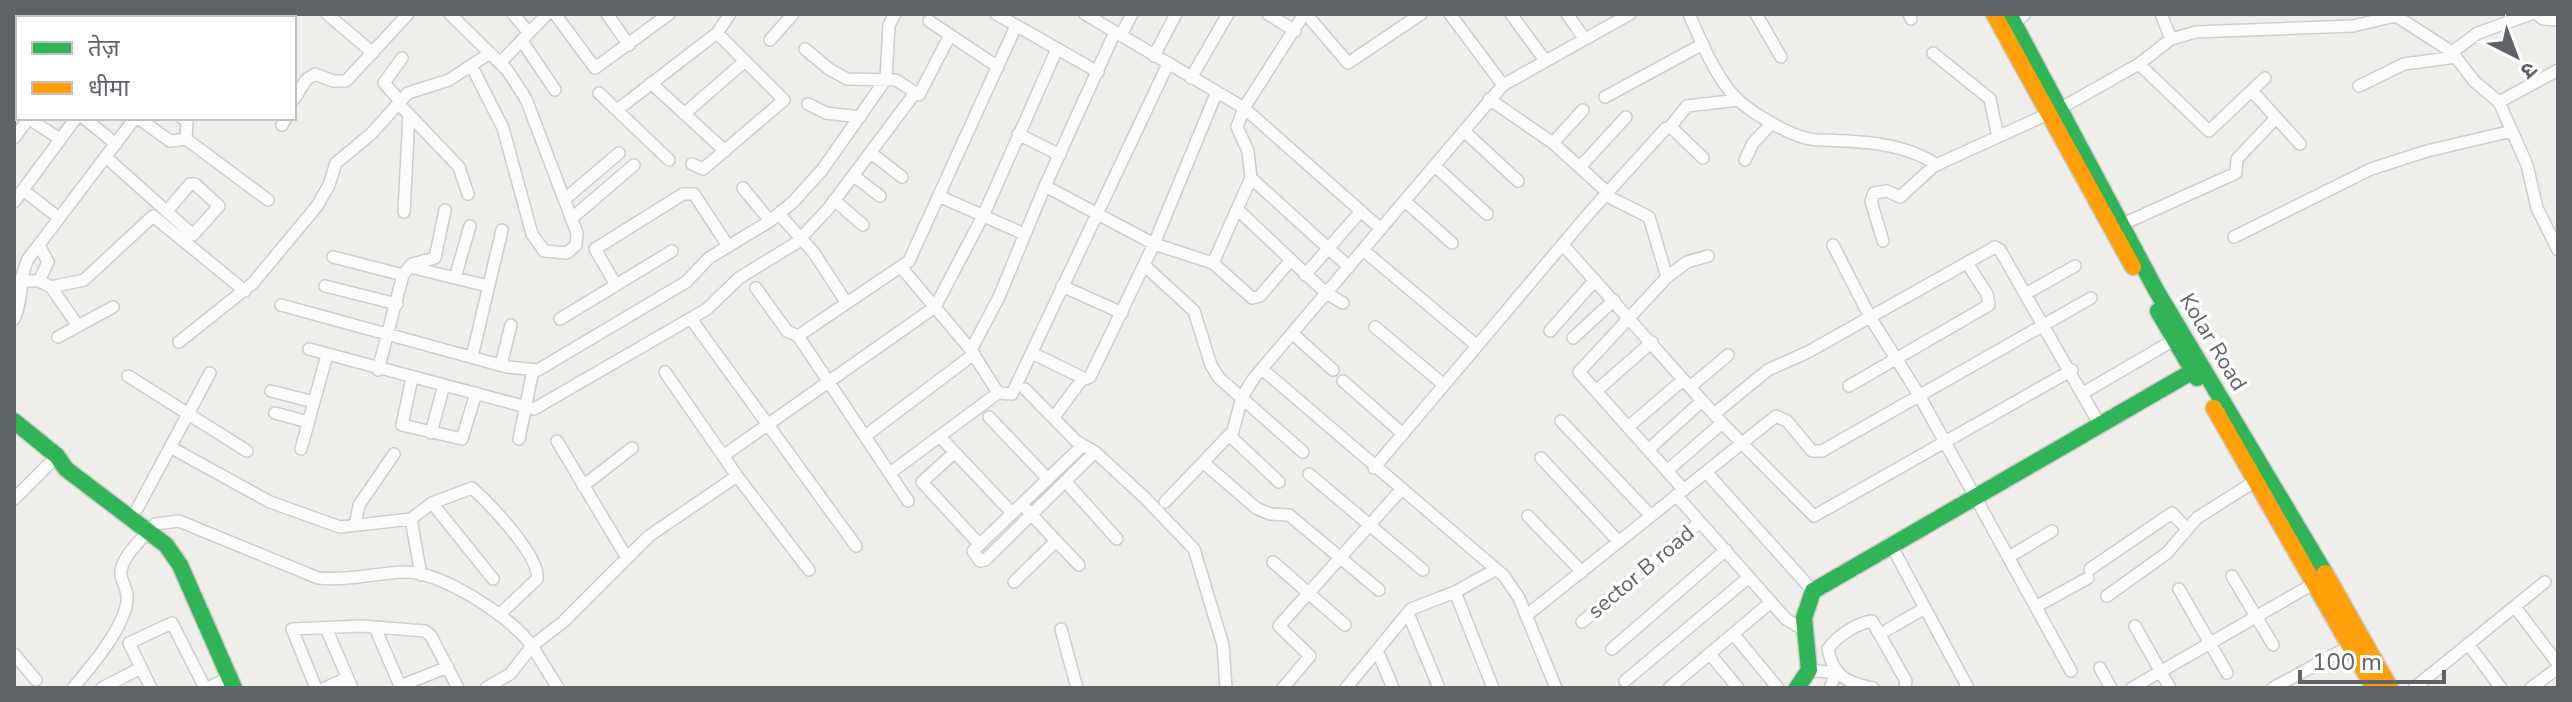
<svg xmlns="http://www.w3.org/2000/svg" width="2572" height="702" viewBox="0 0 2572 702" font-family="'Nunito Sans','Noto Sans Devanagari',sans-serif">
  <rect width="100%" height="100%" fill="#efeeea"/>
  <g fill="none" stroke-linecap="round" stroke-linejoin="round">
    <g stroke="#cbcccc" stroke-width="14">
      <path id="street" d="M35 14 41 18
        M145 14 149 18
        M327 14 373 53
        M450 14 507 70 526 99 577 233 576 245 567 253 544 251 532 234 503 128 472 67
        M513 14 529 33
        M555 14 595 68 669 14
        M607 14 629 45
        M996 14 1098 72
        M1085 14 1244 108 1381 229
        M1268 14 1295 31
        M1304 14 1244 108 1237 127 1248 151 1251 178 1349 267
        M1306 14 1348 63 1421 14
        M1450 14 1503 85
        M1511 14 1544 59
        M1567 14 1584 38
        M1689 14C1700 39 1712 68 1729 90 1744 110 1793 139 1818 140 1857 141 1904 142 1937 165
        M1756 14 1781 57
        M1909 14 1911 19
        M2161 14 2171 39
        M2393 14 2452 52 2474 81 2499 102 2527 165 2537 208 2558 250
        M2537 14 2543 19 2558 20
        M14 16 15 14
        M212 18 216 14
        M929 21 998 67
        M2015 23 2025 14
        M1121 35 1132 14
        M770 40 793 14
        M522 41 555 90
        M805 49 829 69 847 79 896 80 919 95 950 35
        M2452 52 2478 33 2531 14
        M1933 53 1990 99 1998 137
        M1154 56 1176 14
        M500 63 547 14
        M2139 64 2209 131 2265 78
        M1191 78 1228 14
        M651 83 725 151
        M2359 86 2404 64 2456 57
        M2252 91 2300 144
        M599 93 669 160
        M1605 97 1703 44
        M294 99 306 80 315 74 333 81H346L408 14
        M1489 99 1553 143 1607 192
        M400 101 384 83 402 58
        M2499 102 2558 70
        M398 103 459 167 468 194
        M808 104 826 113 860 117
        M14 107 18 110
        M617 110 717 33 730 14
        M684 114 745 61
        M28 118 60 139
        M84 118 116 144
        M138 118 170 141 186 139
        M182 118 187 122 186 139 268 200
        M282 125 286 118
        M1670 127 1687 106 1738 100
        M1464 131 1518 181
        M1018 134 1060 155
        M14 138 29 118
        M1553 143 1583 110
        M871 153 902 177
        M106 157 193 235 219 206 195 184H190L167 211
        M1745 160 1753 143 1772 123
        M692 164 703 169 784 100 717 33
        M1436 167 1487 214
        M1580 167 1626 117
        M854 176 880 196
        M1045 186 1154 244 1213 263 1252 298 1260 296 1290 261
        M743 188 770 221
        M23 190 59 218
        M1605 195 1649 217 1667 277
        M941 197 1024 234
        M565 199 619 153
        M834 200 863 225
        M14 202 76 118
        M1406 202 1452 243
        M1237 209 1326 293 1343 303
        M404 212 409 114
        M779 214 814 253 846 302
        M572 218 634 165
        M2123 224 2236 173 2237 159 2276 118
        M2234 237 2371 169 2427 151 2512 131
        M1883 241 1871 201 1874 193 1887 191 1900 197 1934 166 2061 108 2139 64 2171 39 2196 32 2353 26 2395 16
        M39 245 48 262 39 281
        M1563 245 1722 423 1814 516 2072 370
        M1833 245 1870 317 1919 395 2071 671
        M1363 250 1476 345
        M333 257 403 275 378 370
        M1213 263 1251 178
        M1144 265 1194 311 1211 365 1219 378 1303 452
        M410 267 488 286
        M901 267 971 350 998 393 1012 394 1168 64
        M403 275 412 264 435 258 445 210
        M1305 275 1361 211
        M455 278 470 226
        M14 281H39L51 287 84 280 153 216 245 291
        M616 285 595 249 683 194H694L728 246
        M325 286 397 304
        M1062 286 1122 313
        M51 287 78 326
        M756 288 787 331 798 336
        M2027 293 2075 266
        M281 305 507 367 538 370 686 282 709 258 770 221 793 202 822 170 886 79 889 25 895 14
        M14 319C24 299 18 278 28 259L135 118
        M560 319 672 251
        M691 319 856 546
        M1375 327 1444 385
        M1550 331 1595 280
        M1292 333 1333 370
        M58 337 113 307
        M1573 338 1614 300
        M179 342 253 283 317 206 329 185 336 163 371 134 408 93 449 80 490 53
        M309 349 534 409 707 309 739 278 796 243 828 209 915 93
        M971 350 999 297 1045 186 1115 32
        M1032 353 1085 379 1090 377 1154 244 1216 94
        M472 357 502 230
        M501 365 511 325
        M1262 369 1504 576 1519 598 1556 688
        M665 372 737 476 809 570
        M128 376 247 451
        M412 378 402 425 462 439 476 393
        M1343 381 1403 434
        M1849 386 1989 305 1987 294 1967 263
        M1690 387 1728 355
        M1025 389 1076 441 1095 452 1144 497 1194 549 1223 645 1226 688
        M271 391 314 402
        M1596 391 1652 342
        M2083 393 2174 340
        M275 413 308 422
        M1714 414 1768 370 1808 352 1995 247 2000 250 2101 427
        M989 417 1047 478
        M1054 417 1083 378
        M1561 421 1650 515
        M1628 427 1683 380
        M431 433 444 385
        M1229 435 1279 482
        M865 436 974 354
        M519 439 533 370
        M557 441 627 558
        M945 442 1012 513
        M1082 446 973 551 980 561 985 560 1095 452
        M170 447 270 502 340 527 411 519 432 503 472 488C489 503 541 557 537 579L499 615
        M301 449 327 355
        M1649 449 1702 401
        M954 453 922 482 980 545
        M723 456 935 307 983 216 1057 49
        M1541 458 1619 542
        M1204 463 1256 508 1270 514 1289 515 1379 590
        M1374 468 1590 212 1666 128H1672L1703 158
        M1668 470 1722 423
        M1706 472 1813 591
        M890 473 998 393
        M1309 474 1423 570
        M1065 481 1117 539
        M583 486 632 448
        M1684 490 1579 372 1667 277 1687 262 1708 256
        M1676 495 1786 619 1804 630
        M14 499 57 456
        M908 501 798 336 909 261 1016 26
        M1165 502 1233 431 1242 397 1254 378 1503 85 1630 14
        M432 503 493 579
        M137 509 210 373
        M1027 510 1079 565
        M1528 516 1582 572
        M411 519 421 575
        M355 525 359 505 394 454
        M1890 543 1968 688
        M2009 557 2052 531
        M1273 562 1345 625
        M2090 569 2172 513 2186 528
        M2232 576 2273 645
        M1014 582 1056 541
        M2179 589 2227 673
        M1455 592 1493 688
        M2107 596 2167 553 2197 518 2260 478
        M2037 606 2088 578
        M2515 607 2558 664
        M1408 613 1439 688
        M1527 615 1776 416 1787 421 1812 451H1822L2091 298
        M1582 622 1700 522
        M2135 626 2170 688
        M326 628 352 688
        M1061 629 1077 688
        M376 630 401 688
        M1887 630 1925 608
        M1734 635 1778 688
        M2469 645 2501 688
        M1612 649 1726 550
        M1377 650 1393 688
        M14 654 36 680
        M1710 654 1738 688
        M2100 668 2111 688
        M1809 670 1836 673 1830 688
        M1625 681 1749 577
        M400 686 448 667
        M73 688C90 668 126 626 127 599 128 590 122 583 121 575 119 558 145 536 155 524L179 521 318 578C348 581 376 573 405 572 441 571 513 618 532 646L510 674 486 688
        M102 688 141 668
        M151 688 129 643 172 623 205 688
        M207 688 229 678
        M316 688 292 629 362 626 425 631 431 636 458 688
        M325 688 347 678
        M558 688 532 646 563 622 649 536 737 476
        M1283 688 1310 656 1279 626 1400 491
        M1346 688 1411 609 1455 592 1495 570
        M1669 688 1771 602
        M1873 688C1847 683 1833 676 1828 649 1837 636 1857 623 1872 621L1906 681 1905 688
        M2132 688 2320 580
        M2273 688 2350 646
        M2414 688 2545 582
        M2531 688 2558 668"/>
    </g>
    <g stroke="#cacacb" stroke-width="19">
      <path id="fast" d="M2009 14 2156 290 2325 573
        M2158 311 2197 378
        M14 421 57 456 66 469 166 545 180 565 234 688
        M1797 688 1809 670 1804 618 1813 591 2200 367"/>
    </g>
    <g stroke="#cacacb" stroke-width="19">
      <path id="slow" d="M1994 14 2133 267
        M2214 408 2374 688
        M2325 573 2390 688"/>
    </g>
    <use href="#street" stroke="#fdfcfc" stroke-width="11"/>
    <use href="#fast" stroke="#30b455" stroke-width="16"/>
    <use href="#slow" stroke="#ff9f0a" stroke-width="16"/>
  </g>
  <g text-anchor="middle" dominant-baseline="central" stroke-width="7" stroke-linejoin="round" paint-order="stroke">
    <g font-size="22" fill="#5f6368" stroke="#fff">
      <text transform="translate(2213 342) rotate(59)">Kolar Road</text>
      <text transform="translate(1641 572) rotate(-40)">sector B road</text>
    </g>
  </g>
  <rect width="2572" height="702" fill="none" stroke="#5f6368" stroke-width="32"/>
  <rect x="16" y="16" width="280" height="104" fill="#ffffff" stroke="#bfc1c3" stroke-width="2"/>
  <rect x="32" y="42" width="40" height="12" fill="#30b455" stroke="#bfc1c3" stroke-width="2"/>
  <text x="88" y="56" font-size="24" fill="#5f6368">तेज़</text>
  <rect x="32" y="82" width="40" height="12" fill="#ff9f0a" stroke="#bfc1c3" stroke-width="2"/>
  <text x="88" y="96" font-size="24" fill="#5f6368">धीमा</text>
  <g transform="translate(2516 56) rotate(138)" stroke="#ffffff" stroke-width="6" paint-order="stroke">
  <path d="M0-6L14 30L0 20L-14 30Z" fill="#5f6368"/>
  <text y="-12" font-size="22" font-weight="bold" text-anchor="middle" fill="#5f6368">उ</text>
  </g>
  <path d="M2300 670v12h144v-12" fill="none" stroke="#5f6368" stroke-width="4"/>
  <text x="2312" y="670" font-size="24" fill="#5f6368" stroke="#ffffff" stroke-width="6" paint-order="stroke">100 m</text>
</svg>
